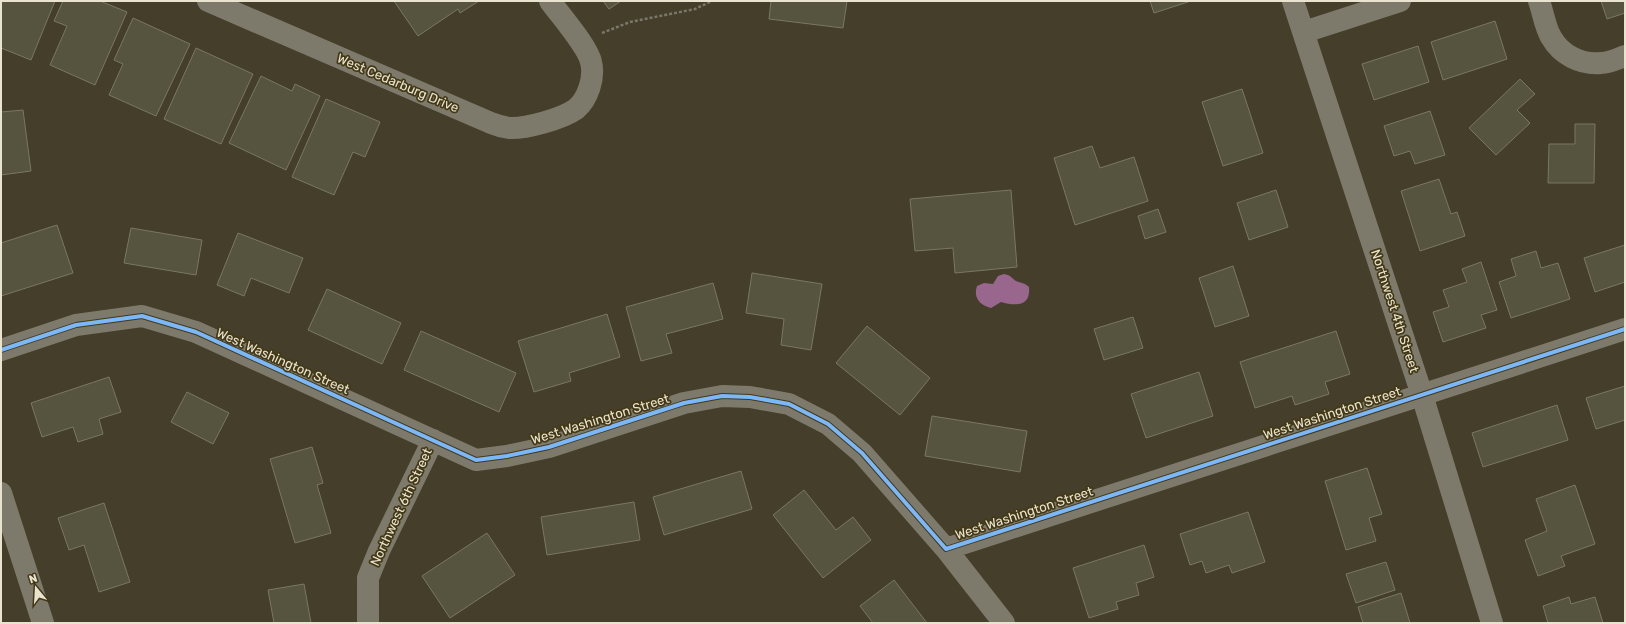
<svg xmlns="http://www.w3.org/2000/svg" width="1626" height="624" viewBox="0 0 1626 624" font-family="Rubik,sans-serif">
  <rect width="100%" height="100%" fill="#443e2a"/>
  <path fill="#99668d" d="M1004 274C1010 275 1012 278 1016 281 1021 283 1025 283 1029 287 1031 307 1015 306 1001 302L991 308C980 305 973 298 977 286L984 283 993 284 998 276Z"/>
  <path fill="#56543e" stroke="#797766" d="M1 1H55L31 60 1 48Z
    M63 1H100L127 12 95 85 50 65 67 26 54 21Z
    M394 1H479L460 13 458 9 418 36Z
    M603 1H621L609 9Z
    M771 1H847L843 28 769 19Z
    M1150 1H1191L1154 13Z
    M1601 1H1625V13L1607 19Z
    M133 18 190 44 156 116 109 95 123 64 114 60Z
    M1495 21 1507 59 1443 80 1431 42Z
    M1418 46 1429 82 1374 100 1362 64Z
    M196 48 253 74 221 144 164 119Z
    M261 76 292 91 295 84 320 96 286 170 229 143Z
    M1520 79 1535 94 1517 110 1530 123 1496 155 1469 128Z
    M1242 89 1263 153 1223 166 1202 102Z
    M326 99 380 122 365 157 353 152 334 195 292 177Z
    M23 110 31 171 1 175V112Z
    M1430 111 1445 155 1415 164 1410 151 1394 156 1384 126Z
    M1575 124H1595L1594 183H1548L1549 144H1575Z
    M1092 146 1100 168 1134 157 1148 201 1075 225 1054 158Z
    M1439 179 1451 214 1457 212 1465 236 1420 251 1401 191Z
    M1011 190 1017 267 955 273 953 248 915 251 910 199Z
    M1276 190 1288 227 1249 240 1237 203Z
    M1158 209 1166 232 1145 239 1138 216Z
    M57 225 73 273 1 296V243Z
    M131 228 202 240 196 275 124 263Z
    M238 233 303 258 289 293 251 278 244 296 217 285Z
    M1625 245V282L1595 292 1584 258Z
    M1536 251 1541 268 1558 263 1570 299 1511 318 1499 282 1516 276 1511 259Z
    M1481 262 1497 310 1481 315 1486 328 1443 342 1433 312 1449 307 1443 290 1467 282 1462 269Z
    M1233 266 1249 316 1215 327 1199 278Z
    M752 273 822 284 811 350 781 345 784 319 746 313Z
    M713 283 723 319 666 334 672 353 641 361 626 307Z
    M327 289 401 323 382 364 308 330Z
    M607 314 620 357 569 373 571 381 534 392 518 341Z
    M1133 317 1143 348 1104 360 1094 329Z
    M867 326 930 378 900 415 836 363Z
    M421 331 516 373 499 412 404 370Z
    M1336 331 1350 374 1325 382 1329 394 1295 405 1292 396 1255 408 1240 362Z
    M1199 372 1213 416 1146 438 1131 394Z
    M109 377 121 412 99 419 103 434 78 442 73 427 42 437 31 403Z
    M1625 386V420L1596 429 1586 398Z
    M187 392 229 413 213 444 171 422Z
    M1557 405 1568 440 1483 467 1472 433Z
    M932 416 1027 431 1020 472 925 456Z
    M312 447 323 483 317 485 331 533 295 543 270 459Z
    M1367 468 1382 514 1369 518 1376 541 1346 550 1325 481Z
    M741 471 752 509 664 535 653 497Z
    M1575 485 1595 544 1561 556 1565 566 1538 576 1525 540 1547 531 1536 499Z
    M804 490 836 530 853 517 871 540 823 578 773 515Z
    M634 502 640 540 547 555 541 517Z
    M104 503 130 582 99 592 84 545 69 550 58 518Z
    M1248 512 1265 562 1232 573 1229 565 1206 573 1202 561 1190 565 1180 534Z
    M487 533 515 575 450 618 422 576Z
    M1144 545 1154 577 1136 583 1139 595 1116 602 1118 609 1089 618 1073 568Z
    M1386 562 1395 590 1356 603 1346 574Z
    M894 580 927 623H873L860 606Z
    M304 584 311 623H274L268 590Z
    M1401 593 1410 623H1363L1358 607Z
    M1569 597 1571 604 1595 597 1603 623H1548L1543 606Z"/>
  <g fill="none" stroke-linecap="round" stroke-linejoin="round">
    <path stroke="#7a776a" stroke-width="2.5" stroke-dasharray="3 2" stroke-linecap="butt" d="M602 33 630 22 695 9 712 1"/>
    <path stroke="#7e7a6b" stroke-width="22" d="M208 1 491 123C496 125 503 127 509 128 525 129 562 119 576 109 588 99 595 77 591 62 588 47 560 15 550 1
      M1293 1 1422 395 1492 623
      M1539 1C1543 12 1545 27 1551 37 1561 55 1581 65 1601 63 1609 63 1617 59 1625 56
      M1304 32 1400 1
      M1 350 76 325 142 316 196 332 476 460 507 456 549 447 684 403 722 396 750 397 789 404 828 424 862 453 946 549 1625 329
      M1 493 43 623
      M946 549 1004 623
      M368 623V578L379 551 433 440"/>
    <g stroke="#443916" stroke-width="6">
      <path id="cycleway" d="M1 350 76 325 142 316 196 332 476 460 507 456 549 447 684 403 722 396 750 397 789 404 828 424 862 453 946 549 1625 329"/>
    </g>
    <use href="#cycleway" stroke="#7ab7fb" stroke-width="4"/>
  </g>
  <g text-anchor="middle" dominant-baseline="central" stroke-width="3.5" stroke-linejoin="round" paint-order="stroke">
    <g font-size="13" fill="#e9e3d0" stroke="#443916">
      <text transform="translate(398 83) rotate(23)">West Cedarburg Drive</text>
      <text transform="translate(1395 311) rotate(72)">Northwest 4th Street</text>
      <text transform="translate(283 361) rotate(24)">West Washington Street</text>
      <text transform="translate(1332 413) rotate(-18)">West Washington Street</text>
      <text transform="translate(600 419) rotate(-17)">West Washington Street</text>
      <text transform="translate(401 507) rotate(-65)">Northwest 6th Street</text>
      <text transform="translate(1024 513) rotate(-18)">West Washington Street</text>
    </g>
  </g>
  <rect width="1626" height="624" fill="none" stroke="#e9e3d0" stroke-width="4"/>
  <g transform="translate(36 588) rotate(342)" stroke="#443916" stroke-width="3" paint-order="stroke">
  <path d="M0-3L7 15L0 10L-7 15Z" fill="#e9e3d0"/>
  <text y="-6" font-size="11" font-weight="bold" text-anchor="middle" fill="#e9e3d0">N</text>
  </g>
</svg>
